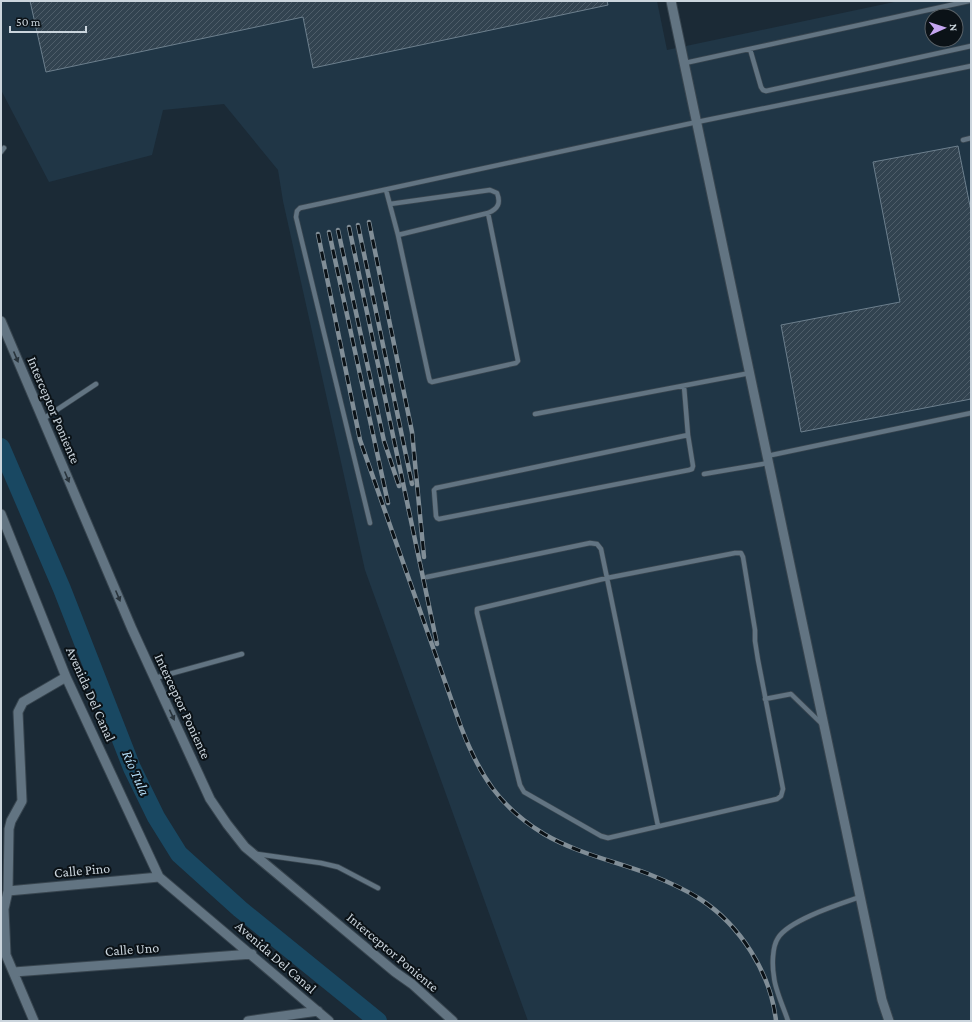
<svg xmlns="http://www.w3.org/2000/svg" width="972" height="1022" viewBox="0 0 972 1022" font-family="'Crimson Pro',serif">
  <defs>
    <pattern id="building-hatch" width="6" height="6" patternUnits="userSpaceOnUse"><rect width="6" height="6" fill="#324350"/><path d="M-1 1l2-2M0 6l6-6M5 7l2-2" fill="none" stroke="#4e5d69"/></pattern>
  </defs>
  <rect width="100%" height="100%" fill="#1b2a36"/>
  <path fill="#203646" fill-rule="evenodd" d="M1 1H657L667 50 899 1H971V1021H528L365 570 283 201 278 170 224 104 163 110 152 155 49 182 1 90ZM932 16H956V40H932Z"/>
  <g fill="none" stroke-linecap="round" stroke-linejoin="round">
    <path stroke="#194862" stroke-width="18" d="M1 447 62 589 132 768 156 817 179 854 240 909 378 1021"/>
  </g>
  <path fill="url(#building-hatch)" stroke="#6c7f8d" d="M30 1H607L608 5 313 68 303 17 46 72Z
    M958 146 971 211V399L801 432 781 325 900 302 873 162Z"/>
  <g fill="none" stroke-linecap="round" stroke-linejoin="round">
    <g stroke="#38454f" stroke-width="6">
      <path id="service" d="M750 49 761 87 763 90 766 91 971 46
        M685 63 969 1
        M963 140 971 138
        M1 152 4 148
        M386 190 398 235 429 378 430 381 432 382 516 363 518 361 488 213
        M390 204 490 190 497 193C501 203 498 209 488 213L398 235
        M684 386 688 435
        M535 414 750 373
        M43 419 96 384
        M688 435 693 466 692 469 689 470 439 519 437 518 436 516 434 490 436 488Z
        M767 456 971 413
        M704 474 768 463
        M370 523 296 217 297 211 300 208 697 122 971 66
        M735 553H741L743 557 755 630V641L758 660 783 789 781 796 777 799 608 838 601 836 524 792 520 785 477 613V609L607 578Z
        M427 577 590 543 597 544 601 549 607 578 658 826
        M155 678 242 654
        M765 699 791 694 823 725
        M257 854 321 863 338 867 378 888
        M788 1021C784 1008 775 990 774 977 772 966 772 947 778 938 789 920 840 904 860 897"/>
    </g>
    <g stroke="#38454f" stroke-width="11">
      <path id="minor" d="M671 1 882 1000 889 1021
        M1 321 132 629 210 799 227 824 245 847 395 972 412 984 453 1021
        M1 514 66 677 159 877 329 1021
        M8 891 159 877
        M14 972 252 954
        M34 1021 6 955 4 909 8 891 9 829 11 821 22 801 18 712 23 702 66 677
        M248 1021 318 1011"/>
    </g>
    <use href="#service" stroke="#627482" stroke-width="4.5"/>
    <use href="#minor" stroke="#627482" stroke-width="9"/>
    <g stroke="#818e97" stroke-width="4.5">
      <path id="rail" d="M369 222 412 432 424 557
        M358 225 412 484
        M349 227 437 644
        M338 230 384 441 399 486
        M329 232 388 503
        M318 234 360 440 461 727C479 774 499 807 544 834 574 852 613 861 646 873 664 880 683 888 700 899 740 925 771 973 776 1021"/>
    </g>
    <use href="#rail" stroke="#0b1217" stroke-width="3" stroke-dasharray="9" stroke-linecap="butt"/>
  </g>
  <defs><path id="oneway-solid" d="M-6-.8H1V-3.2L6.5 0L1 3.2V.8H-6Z"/></defs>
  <g fill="#29343c">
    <use href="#oneway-solid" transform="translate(16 357) rotate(67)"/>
    <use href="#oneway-solid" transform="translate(67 477) rotate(67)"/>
    <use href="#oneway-solid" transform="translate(118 596) rotate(67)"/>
    <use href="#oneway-solid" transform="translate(172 715) rotate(65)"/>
  </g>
  <g text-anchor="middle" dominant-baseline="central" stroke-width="4" stroke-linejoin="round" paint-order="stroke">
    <g font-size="14" fill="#cbd5dd" stroke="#0b1217">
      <text transform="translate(54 410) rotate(67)">Interceptor Poniente</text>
      <text transform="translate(91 694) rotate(66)">Avenida Del Canal</text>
      <text transform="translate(183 706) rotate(65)">Interceptor Poniente</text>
      <text transform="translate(82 870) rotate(-5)">Calle Pino</text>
      <text transform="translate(132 949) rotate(-4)">Calle Uno</text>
      <text transform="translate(393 952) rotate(40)">Interceptor Poniente</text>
      <text transform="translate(276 957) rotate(41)">Avenida Del Canal</text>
    </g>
    <g font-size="15" font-style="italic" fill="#b1daf4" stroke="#0b1217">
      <text transform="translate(136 773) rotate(66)">Río Tula</text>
    </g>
  </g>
  <rect width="972" height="1022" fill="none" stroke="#cbd5dd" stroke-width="4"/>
  <g transform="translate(944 28) rotate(87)"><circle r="19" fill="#0b1217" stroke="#586066"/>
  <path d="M0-3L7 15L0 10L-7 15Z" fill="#c5a6f1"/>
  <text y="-6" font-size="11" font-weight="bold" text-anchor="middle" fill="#cbd5dd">N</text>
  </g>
  <path d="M10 26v6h76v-6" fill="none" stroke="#cbd5dd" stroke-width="2"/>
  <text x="16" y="26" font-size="12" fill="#cbd5dd" stroke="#0b1217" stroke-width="3" paint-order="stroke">50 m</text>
</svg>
